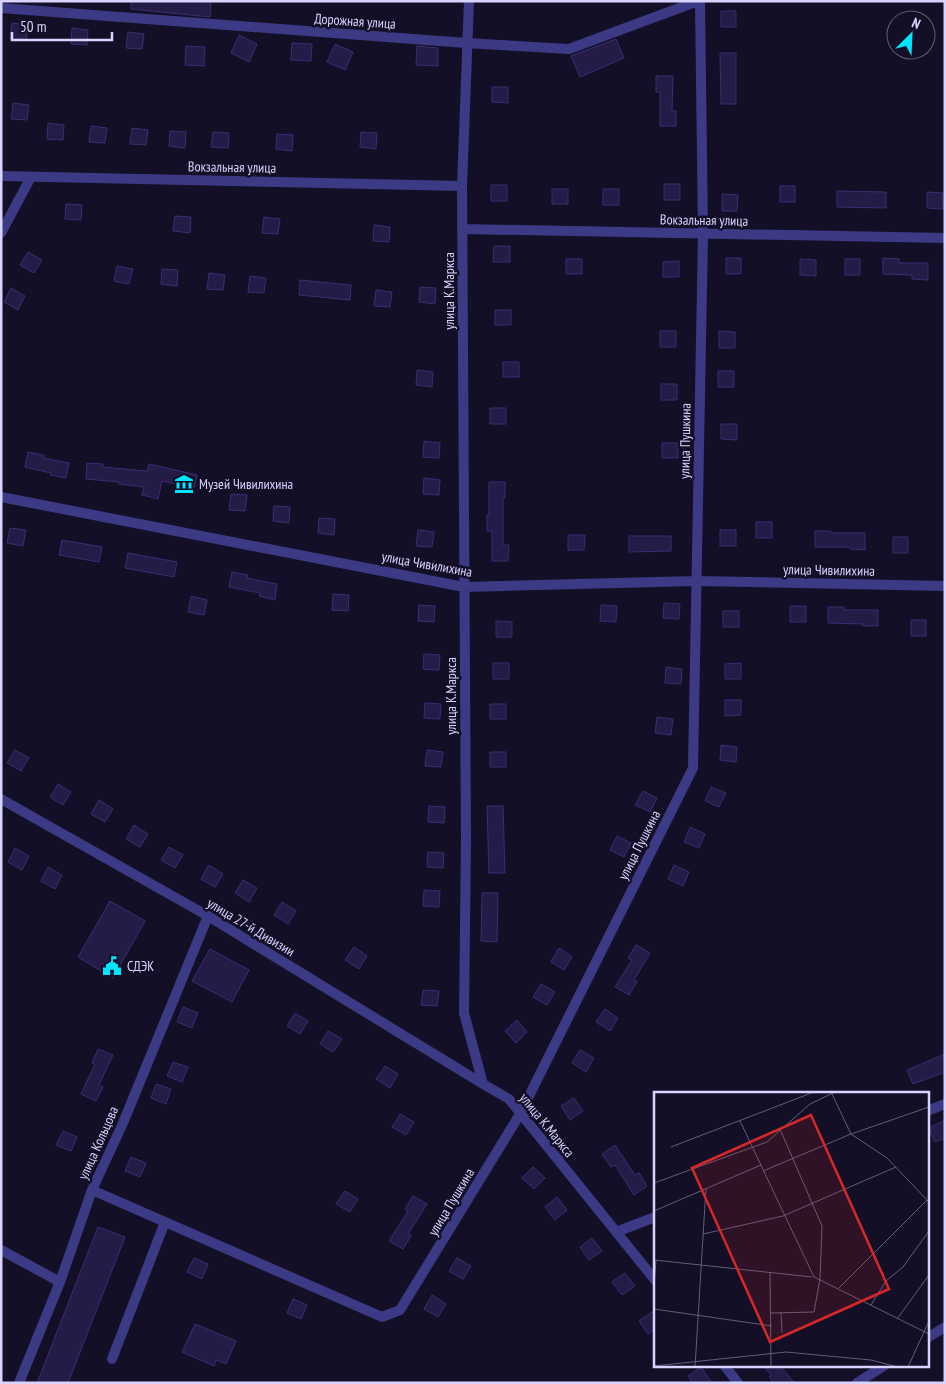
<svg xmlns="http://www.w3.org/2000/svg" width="946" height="1384" viewBox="0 0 946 1384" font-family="'PT Sans Narrow',sans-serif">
  <rect width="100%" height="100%" fill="#130f26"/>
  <path fill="#241b47" stroke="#3b2d73" d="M131 1H211L210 17 131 9Z
    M721 11H736V27H721Z
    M12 23 28 25 26 40 10 39Z
    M72 28 88 30 87 45 71 44Z
    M128 32 144 34 142 49 126 48Z
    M239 35 257 44 249 62 231 53Z
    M616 39 624 58 580 77 571 56Z
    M292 43 312 44 311 61 291 60Z
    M335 44 353 52 345 70 327 62Z
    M186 46 205 47 204 66 185 65Z
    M417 46 438 48V66L416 65Z
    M720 53H736V104H721Z
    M656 76H673L672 111H676V126H660V92H656Z
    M492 87H508V103L492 102Z
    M13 103 29 105 27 120 11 119Z
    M48 123 64 125 63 140 47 139Z
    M91 126 107 128 105 143 89 142Z
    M132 128 148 130 146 145 130 144Z
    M170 131 186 132 185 148 169 146Z
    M213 132 229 133 228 148 211 147Z
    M361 132 377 133 376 149 360 147Z
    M277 134 293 135 292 151 276 149Z
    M664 184H680V200H664Z
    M491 185H507V201H491Z
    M780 186H795V202H780Z
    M552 189H568V204H552Z
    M603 189H619V205H603Z
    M837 191 886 192V208L837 207Z
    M927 192 943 193V209L927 208Z
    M722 194 738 195 737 211H722Z
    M66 204 82 205 81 220 65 219Z
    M175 216 191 217 190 233 173 231Z
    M264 217 280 219 278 234 262 233Z
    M374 225 390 227 389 242 373 241Z
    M494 246H510V262H493Z
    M28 252 42 260 34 273 20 265Z
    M726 258H741V274H726Z
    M883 258 899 259V263H928V280L912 279V275L883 274Z
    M566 259H582V274H566Z
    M800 259 816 260V276L800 275Z
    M845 259H860V275H845Z
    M679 261V277H663V262Z
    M117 266 133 269 129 284 114 281Z
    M162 269 178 270 177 286 161 284Z
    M209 273 225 275 223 290 207 289Z
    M250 276 266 278 264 293 248 292Z
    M300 280 351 285 350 300 299 295Z
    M420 287 436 288 435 304 419 302Z
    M11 288 25 296 18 310 4 302Z
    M376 290 392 292 390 307 374 306Z
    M495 310H511V325H495Z
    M660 331H676V347H660Z
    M719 331 735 332V348H719Z
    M503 362H519V377H503Z
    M417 370 433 372 432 387 416 385Z
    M718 371H734V387H718Z
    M661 384H677V400H661Z
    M490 408H506V424H490Z
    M721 424H737V440L721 439Z
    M424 441 440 443 439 458 423 457Z
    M662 443H678V458H662Z
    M28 452 44 455 43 458 69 463 66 478 50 475 51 473 25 467Z
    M87 463 103 464V467L147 471 149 464 197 475 194 488 162 481 158 499 142 495 144 487 119 484V482L86 479Z
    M424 478 440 480 439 495 423 494Z
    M489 482H505V498H503V545H509L508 561H492V531H487V515H489Z
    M231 494 247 495 245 511 229 510Z
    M274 506 290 507 289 523 273 521Z
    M319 518 335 519 334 535 318 533Z
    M756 522H772V538H756Z
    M10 528 26 530 23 546 7 543Z
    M418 530 434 532 432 547 416 546Z
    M720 530H736V546H720Z
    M815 531H831V533H865V550L850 549V547H815Z
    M568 535H585L584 550H568Z
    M629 536H671V551L629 552Z
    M893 537H908V553H893Z
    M62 540 102 547 99 562 59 555Z
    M128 553 177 562 174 577 125 568Z
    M232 572 248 575 247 578 277 584 275 600 259 596 260 593 229 587Z
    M333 594 349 595 348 611 332 610Z
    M191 596 207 600 204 615 188 612Z
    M664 603 680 604 679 619 663 618Z
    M419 605 435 606 434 622 418 621Z
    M601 605 617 606 616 622 600 621Z
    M790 606H806V622H790Z
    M828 607H844V610H878V626H863V624L828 623Z
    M723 611H739V627H723Z
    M911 620H926V636H911Z
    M496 621 512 622V637H496Z
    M424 654 440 655 439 670 423 669Z
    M493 663H509V679H493Z
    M741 663V679H725V664Z
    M666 667 682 669 681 684 665 683Z
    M725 700H741V715L725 716Z
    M425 703 441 704 440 719 424 718Z
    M490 704H506V719H490Z
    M657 717 673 719 671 735 655 733Z
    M721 745 737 747 736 762 720 760Z
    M15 750 29 758 21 771 7 763Z
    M427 750 443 752 441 767 425 766Z
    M490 752H506V767H490Z
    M58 784 71 792 63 805 50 797Z
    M711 787 726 793 719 807 705 801Z
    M643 791 657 798 650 812 635 805Z
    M99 800 113 809 105 822 91 814Z
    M429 806 445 807 444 823 428 822Z
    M487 806H503L505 873H489Z
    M134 825 148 834 140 847 126 839Z
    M690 827 705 834 699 848 684 842Z
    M617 836 631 843 624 857 610 850Z
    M169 847 183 855 175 868 161 860Z
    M15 848 29 856 22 870 8 862Z
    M428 852 444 853 443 868 427 867Z
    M209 865 223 874 215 887 201 879Z
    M674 865 689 872 683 886 668 879Z
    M48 867 62 875 55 889 41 881Z
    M243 880 257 888 249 902 235 893Z
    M424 890 440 891 439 907 423 906Z
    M482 893H498L497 942 481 941Z
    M110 901 145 921 113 978 78 957Z
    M282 902 296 911 288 924 274 915Z
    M636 945 650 953 634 980 637 982 629 995 615 987 632 960 628 958Z
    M354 947 367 956 359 969 345 960Z
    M559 948 572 957 564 970 551 962Z
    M210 949 249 970 232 1002 192 981Z
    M541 984 555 992 547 1005 533 997Z
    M423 990 439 991 437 1006 421 1005Z
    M183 1007 198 1013 192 1028 177 1022Z
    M605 1009 618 1018 610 1031 596 1022Z
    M295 1013 308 1021 300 1034 287 1026Z
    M517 1020 527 1032 516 1043 505 1031Z
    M328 1031 342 1039 333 1052 320 1044Z
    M98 1049 113 1055 99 1085 103 1087 96 1101 81 1094 95 1064 92 1063Z
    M580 1050 594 1058 586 1072 572 1063Z
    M945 1054V1072L913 1084 907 1070Z
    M173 1062 188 1067 182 1082 167 1076Z
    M385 1066 398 1074 390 1088 376 1079Z
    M156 1084 171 1089 166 1104 151 1098Z
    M574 1098 583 1111 570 1120 561 1106Z
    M400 1114 414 1122 406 1135 392 1127Z
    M945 1120V1138L935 1142 929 1128Z
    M63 1131 77 1137 71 1151 56 1145Z
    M615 1145 635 1175 639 1173 647 1186 634 1195 615 1165 611 1167 602 1154Z
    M131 1157 146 1163 140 1177 125 1171Z
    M533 1167 545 1178 534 1189 522 1178Z
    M345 1191 358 1199 350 1212 336 1204Z
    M413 1196 427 1204 408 1234 411 1236 403 1249 389 1241 408 1211 405 1209Z
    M557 1197 567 1210 555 1220 545 1207Z
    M98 1227 125 1237 68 1383H37Z
    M592 1238 602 1251 589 1260 580 1247Z
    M194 1258 208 1264 202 1279 187 1272Z
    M457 1258 471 1266 463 1279 449 1271Z
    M625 1273 635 1286 622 1295 612 1282Z
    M432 1295 446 1304 438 1317 424 1309Z
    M293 1299 307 1305 301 1319 287 1313Z
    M655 1310V1329L648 1334 639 1321Z
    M195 1324 236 1341 226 1364 216 1360 214 1366 182 1352Z
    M762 1365H779L795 1383H774L769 1377 771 1375Z
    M701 1367 712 1383H693L688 1376Z"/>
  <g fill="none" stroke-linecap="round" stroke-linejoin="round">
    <path stroke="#3d3a85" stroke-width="10" d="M469 1 462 186 466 839 464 1013 483 1084 509 1099 655 1280
      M1 8 466 43 569 49 698 1
      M1 176 462 186
      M462 229 945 238
      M1 233 31 177
      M1 497 464 587 697 581 945 586
      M1 799 208 916 483 1084
      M927 1111 945 1104
      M92 1190 382 1317 400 1310 520 1114 693 768 703 234 700 1
      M616 1232 655 1217
      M1 1250 60 1282
      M927 1338 945 1327
      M112 1359 165 1222
      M724 1365 738 1383
      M19 1383 60 1282 92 1190 123 1123 208 916
      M857 1383 885 1365"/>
  </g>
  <defs>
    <g id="museum-bare" transform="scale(1.5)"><path d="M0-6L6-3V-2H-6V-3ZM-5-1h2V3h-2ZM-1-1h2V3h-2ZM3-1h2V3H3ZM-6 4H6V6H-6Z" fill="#00e5ff" stroke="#130f26" stroke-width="2.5" paint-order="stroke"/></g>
    <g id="civic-bare" transform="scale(1.5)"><path d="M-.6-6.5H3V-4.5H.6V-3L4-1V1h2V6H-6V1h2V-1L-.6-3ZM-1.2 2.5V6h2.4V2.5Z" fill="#00e5ff" stroke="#130f26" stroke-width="2.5" paint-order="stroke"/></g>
  </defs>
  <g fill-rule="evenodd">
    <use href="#museum-bare" x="184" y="484"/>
    <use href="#civic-bare" x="112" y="966"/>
  </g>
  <g text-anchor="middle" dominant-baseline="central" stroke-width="5" stroke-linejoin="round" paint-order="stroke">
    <g font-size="14" fill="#d9d4ff" stroke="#130f26">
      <text transform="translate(355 21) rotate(4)">Дорожная улица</text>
      <text transform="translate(232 167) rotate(1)">Вокзальная улица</text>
      <text transform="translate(704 220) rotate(1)">Вокзальная улица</text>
      <text transform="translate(449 291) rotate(-90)">улица К.Маркса</text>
      <text transform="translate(685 441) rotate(-89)">улица Пушкина</text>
      <text transform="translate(427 564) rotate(10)">улица Чивилихина</text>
      <text transform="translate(829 570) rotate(1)">улица Чивилихина</text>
      <text transform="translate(451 696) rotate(-90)">улица К.Маркса</text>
      <text transform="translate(639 845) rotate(-63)">улица Пушкина</text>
      <text transform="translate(251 927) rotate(31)">улица 27-й Дивизии</text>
      <text transform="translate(547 1125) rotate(51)">улица К.Маркса</text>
      <text transform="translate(98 1143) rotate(-66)">улица Кольцова</text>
      <text transform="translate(451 1202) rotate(-59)">улица Пушкина</text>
    </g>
    <g font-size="14" fill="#d9d4ff" stroke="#130f26" text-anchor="start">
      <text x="199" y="484">Музей Чивилихина</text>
      <text x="127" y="966">СДЭК</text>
    </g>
  </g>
  <g transform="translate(654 1092)">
    <rect width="275" height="275" fill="#130f26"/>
    <path fill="none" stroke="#625e7d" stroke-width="1" d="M178 2 197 42 233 66 275 110M86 29 160 185 275 242M17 55 160 0M109 79 197 42 275 15M0 91 113 50 156 12 181 0M0 119 107 73M49 142 129 124 242 75M0 168 158 185M116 180 117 275M0 193 2 168M185 196 273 108M217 213 232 189 249 175 275 139M0 217 118 234M127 220 128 241M117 221 160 220 166 187 168 134 126 37M243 227 275 183M0 274 132 260 217 268 244 275M41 275 52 96M254 275 275 229"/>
    <path fill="#d62828" fill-opacity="0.15" stroke="#d62828" stroke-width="2.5" d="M157 23 235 197 116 250 38 76Z"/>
    <rect width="275" height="275" fill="none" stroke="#d9d4ff" stroke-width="2.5"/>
  </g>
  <rect width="946" height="1384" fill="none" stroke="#d9d4ff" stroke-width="5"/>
  <g transform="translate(911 35) rotate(24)"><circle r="24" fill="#130f26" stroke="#625e7d"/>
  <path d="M0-4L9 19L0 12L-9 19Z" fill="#00e5ff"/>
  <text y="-8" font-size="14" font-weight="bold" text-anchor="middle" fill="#d9d4ff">N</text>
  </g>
  <path d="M12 32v8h100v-8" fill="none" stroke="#d9d4ff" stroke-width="2.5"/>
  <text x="20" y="32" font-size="15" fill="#d9d4ff" stroke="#130f26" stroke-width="4" paint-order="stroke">50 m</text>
</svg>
